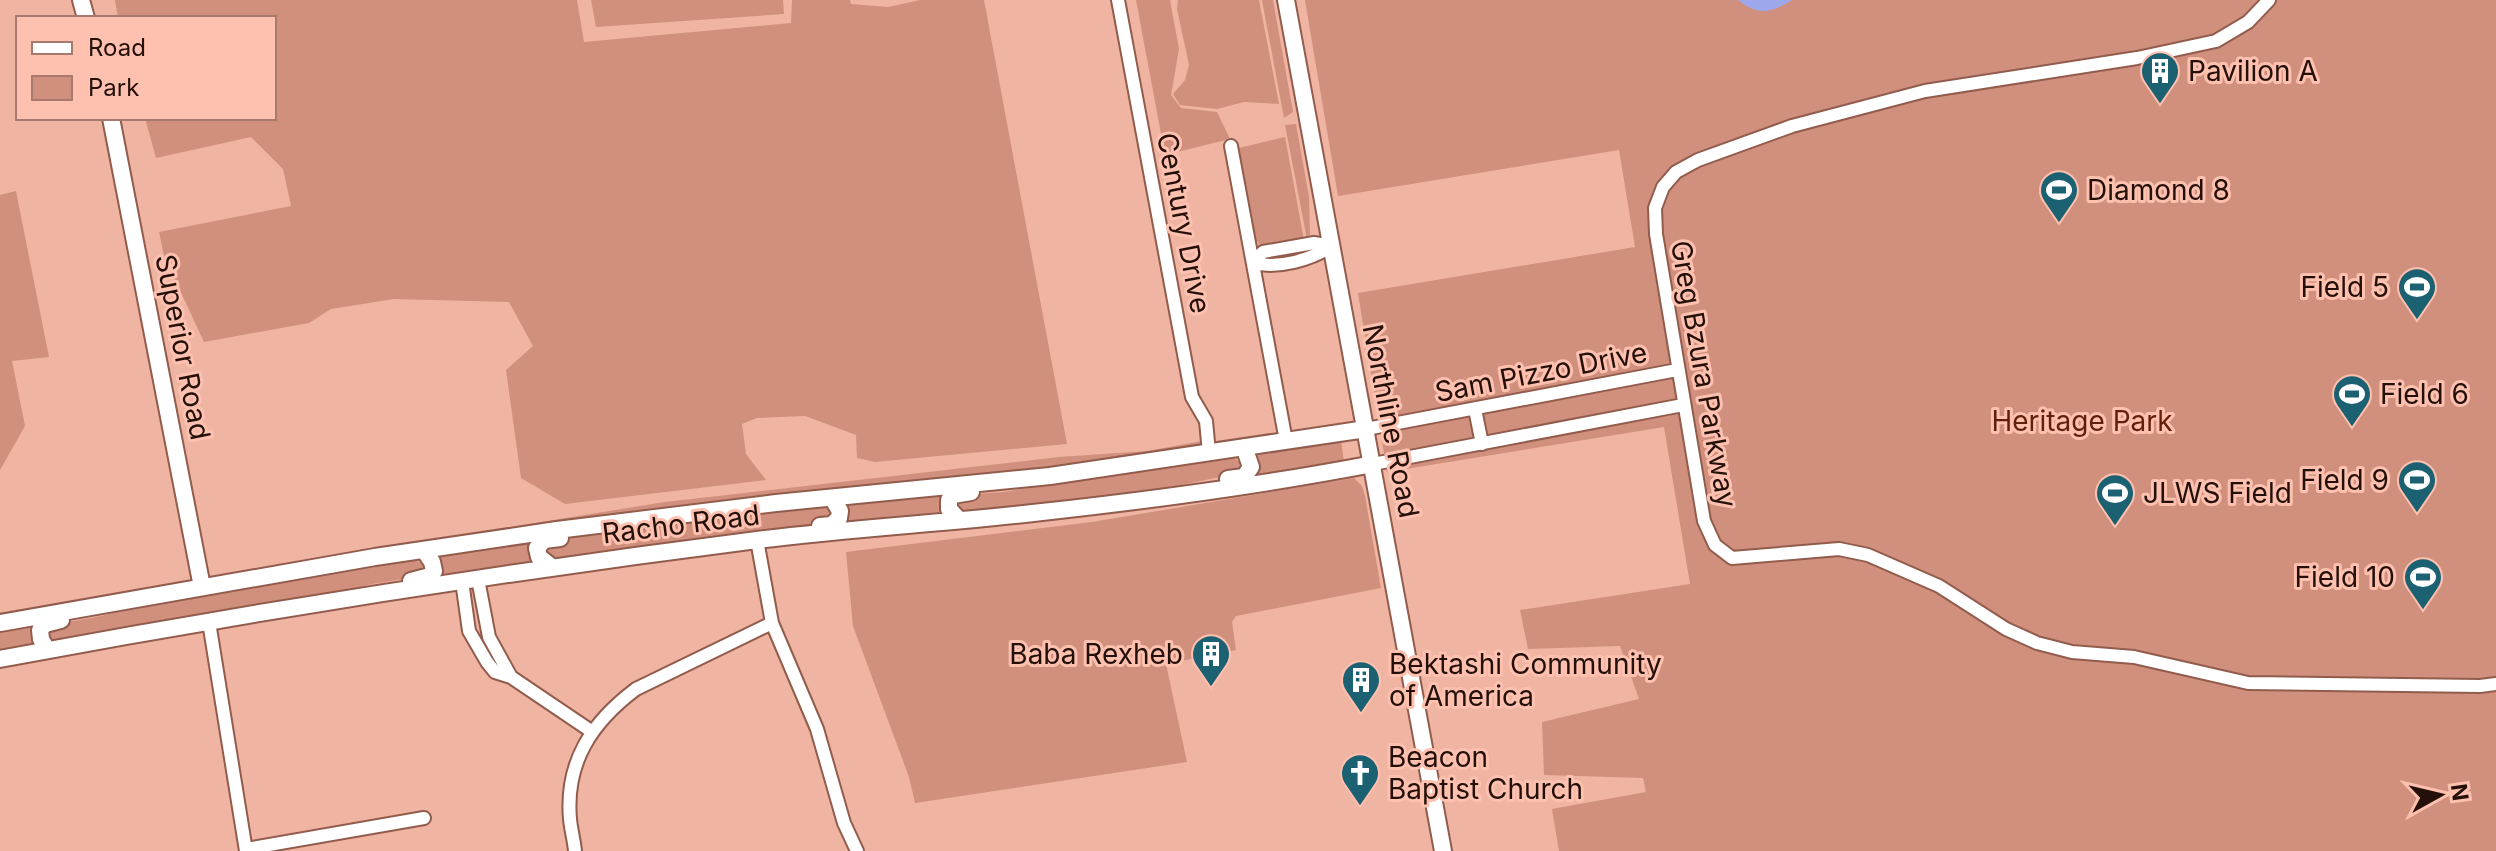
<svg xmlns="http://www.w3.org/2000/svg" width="2496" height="851" viewBox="0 0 2496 851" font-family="Inter,sans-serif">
  <rect width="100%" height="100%" fill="#f0b4a2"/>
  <path fill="#d0907d" d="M115 0H577L584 42 791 23 792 0H850L851 4 888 7 920 0H984L1067 444 875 462 857 458 856 435 805 416 757 418 742 424 746 454 766 480 565 504 521 478 506 370 533 346 509 302 394 299 331 309 309 323 204 342 164 256 159 232 291 206 283 169 251 137 156 158 145 118H274V18H118Z
    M591 0H783L784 14 596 27Z
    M1136 0H1170L1179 49 1171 95 1181 108 1217 112 1230 139 1165 155Z
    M1178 0H1259L1279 104 1244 102 1217 109 1180 105 1173 94 1185 80 1189 65 1177 9Z
    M1262 0H1273L1293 112 1284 118Z
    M1305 0H2496V851H1559L1552 809 1646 792 1643 778 1544 775 1542 722 1639 699 1620 646 1528 649 1520 610 1690 584 1664 427 1387 472 1358 293 1635 247 1619 150 1338 196Z
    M1296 124 1309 197 1310 234 1307 239 1285 125Z
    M1285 137 1304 240 1261 246 1256 240 1239 148Z
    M16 191 49 357 12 361 25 426 0 470V195Z
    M1341 440 1344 462 1254 475 1255 453Z
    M1202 441 1200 446 1119 461 423 541 665 502 1059 457 1147 451Z
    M1225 457 1235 458 1240 463 1238 470 1230 475 1133 495 964 512 957 508V503C972 491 992 494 1010 491 1082 478 1153 467 1225 457Z
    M1354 478 1362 486 1365 496 1381 588 1236 616 1232 622 1236 650 1166 664 1187 762 915 803 909 777 853 626 846 552 1092 522Z
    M941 493 942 515 844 524V503Z
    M823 506 830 510V514L821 523 560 559V557L551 558 546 552V548L554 541 652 523Z
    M532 540 531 563 439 575 437 556Z
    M409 559 423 563 422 570 415 577 372 584 315 599 63 641 52 639 49 633 57 624 101 616 160 601Z
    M34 624 35 645 0 652V630Z"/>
  <path fill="#9da7eb" d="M1738 0H1792C1771 13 1758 16 1738 0Z"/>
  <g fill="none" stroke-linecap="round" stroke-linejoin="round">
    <g stroke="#925c4d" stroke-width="16">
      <path id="street" d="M1118 0 1192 397 1206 421 1209 453
        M2269 0 2248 22 2216 41 2137 58 1925 91 1792 126 1698 160 1676 172 1663 187 1655 208 1656 234 1704 521 1715 545 1732 558 1839 549 1868 555 1939 586 2006 629 2037 643 2072 652 2134 657 2248 683 2480 686 2496 684
        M1231 146 1286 441
        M1314 243 1332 246C1310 260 1279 269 1253 263L1263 252Z
        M1475 409 1482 444
        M1366 429 1677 370
        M1373 464 1683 405
        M757 540 772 623 817 729 844 823 857 851
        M478 579 489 637 511 677
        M462 581 469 631 487 662 495 672 511 677 591 731
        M209 622 246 851
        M246 849 424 818
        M575 851C574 840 571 830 570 819 565 762 592 722 636 689L772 623"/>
    </g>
    <g stroke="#925c4d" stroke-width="20">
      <path id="secondary" d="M81 0 86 18
        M1286 0 1443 851
        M111 118 202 587
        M1228 479 1244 477 1251 467 1244 447
        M959 520 949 509V500L953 495 971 492
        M820 526 832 525 839 518 840 511 832 498
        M552 567 539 557 537 548 544 540 560 538
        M411 581 430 576 434 571 432 562 424 550
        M0 623 375 557 557 530 776 503 1050 476 1366 429
        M47 650 41 639 40 630 45 624 61 620
        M0 659C251 612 504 572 757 540 852 528 947 523 1042 512 1152 500 1263 485 1373 464"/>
    </g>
    <use href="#street" stroke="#fff" stroke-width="12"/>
    <use href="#secondary" stroke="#fff" stroke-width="16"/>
  </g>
  <defs>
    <g id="building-pin" transform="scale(2)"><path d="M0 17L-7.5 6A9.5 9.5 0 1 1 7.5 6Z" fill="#1b6172" stroke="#fec1af"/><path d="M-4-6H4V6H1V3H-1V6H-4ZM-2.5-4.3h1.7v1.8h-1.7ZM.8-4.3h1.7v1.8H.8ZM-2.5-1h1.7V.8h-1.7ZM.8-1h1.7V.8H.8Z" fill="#fff"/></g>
    <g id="stadium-pin" transform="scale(2)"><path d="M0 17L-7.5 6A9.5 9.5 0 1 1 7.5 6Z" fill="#1b6172" stroke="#fec1af"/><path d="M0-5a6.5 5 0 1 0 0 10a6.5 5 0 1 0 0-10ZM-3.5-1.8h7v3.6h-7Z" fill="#fff"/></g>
    <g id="church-pin" transform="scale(2)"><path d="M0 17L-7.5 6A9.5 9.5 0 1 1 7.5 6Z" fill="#1b6172" stroke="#fec1af"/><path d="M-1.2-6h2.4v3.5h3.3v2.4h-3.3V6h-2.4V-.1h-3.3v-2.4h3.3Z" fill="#fff"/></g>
  </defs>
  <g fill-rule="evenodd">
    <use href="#building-pin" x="2160" y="71"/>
    <use href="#stadium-pin" x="2059" y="190"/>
    <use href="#stadium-pin" x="2417" y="287"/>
    <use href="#stadium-pin" x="2352" y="394"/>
    <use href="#stadium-pin" x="2417" y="480"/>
    <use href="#stadium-pin" x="2115" y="493"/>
    <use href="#stadium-pin" x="2423" y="577"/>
    <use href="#building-pin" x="1211" y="654"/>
    <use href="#building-pin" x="1361" y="680"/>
    <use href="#church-pin" x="1360" y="773"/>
  </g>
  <g text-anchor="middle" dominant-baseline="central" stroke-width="6" stroke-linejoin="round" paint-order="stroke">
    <g font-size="28" fill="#240f09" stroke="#fec1af" text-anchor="start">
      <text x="2188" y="71">Pavilion A</text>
      <text x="2087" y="190">Diamond 8</text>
      <text x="2389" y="287" text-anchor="end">Field 5</text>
      <text x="2380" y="394">Field 6</text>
      <text x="2389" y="480" text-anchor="end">Field 9</text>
      <text x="2143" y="493">JLWS Field</text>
      <text x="2395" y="577" text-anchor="end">Field 10</text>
      <text x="1183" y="654" text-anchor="end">Baba Rexheb</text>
      <text x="1389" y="664">Bektashi Community<tspan x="1389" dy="32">of America</tspan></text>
      <text x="1388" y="757">Beacon<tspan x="1388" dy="32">Baptist Church</tspan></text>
    </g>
    <g font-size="28" fill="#240f09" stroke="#fec1af">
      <text transform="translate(1184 223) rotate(79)">Century Drive</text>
      <text transform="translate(183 347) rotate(79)">Superior Road</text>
      <text transform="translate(1541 372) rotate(-11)">Sam Pizzo Drive</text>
      <text transform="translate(1704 374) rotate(80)">Greg Bzura Parkway</text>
      <text transform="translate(1391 421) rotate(79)">Northline Road</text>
      <text transform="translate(681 524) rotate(-7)">Racho Road</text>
    </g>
    <g font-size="28" fill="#631f09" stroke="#fec1af">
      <text x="2082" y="421">Heritage Park</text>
    </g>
  </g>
  <rect x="16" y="16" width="260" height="104" fill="#fec1af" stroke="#a77a6d" stroke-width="2"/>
  <rect x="32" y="42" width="40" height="12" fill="#ffffff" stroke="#a77a6d" stroke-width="2"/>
  <text x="88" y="56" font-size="24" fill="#240f09">Road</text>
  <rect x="32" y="76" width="40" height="24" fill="#d0907d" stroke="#a77a6d" stroke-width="2"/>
  <text x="88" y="96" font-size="24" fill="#240f09">Park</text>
  <g transform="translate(2440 795) rotate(82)" stroke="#fec1af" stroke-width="6" paint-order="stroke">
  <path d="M0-6L14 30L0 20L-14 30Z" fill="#240f09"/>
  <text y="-12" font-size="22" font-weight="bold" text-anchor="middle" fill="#240f09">N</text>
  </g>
</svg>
